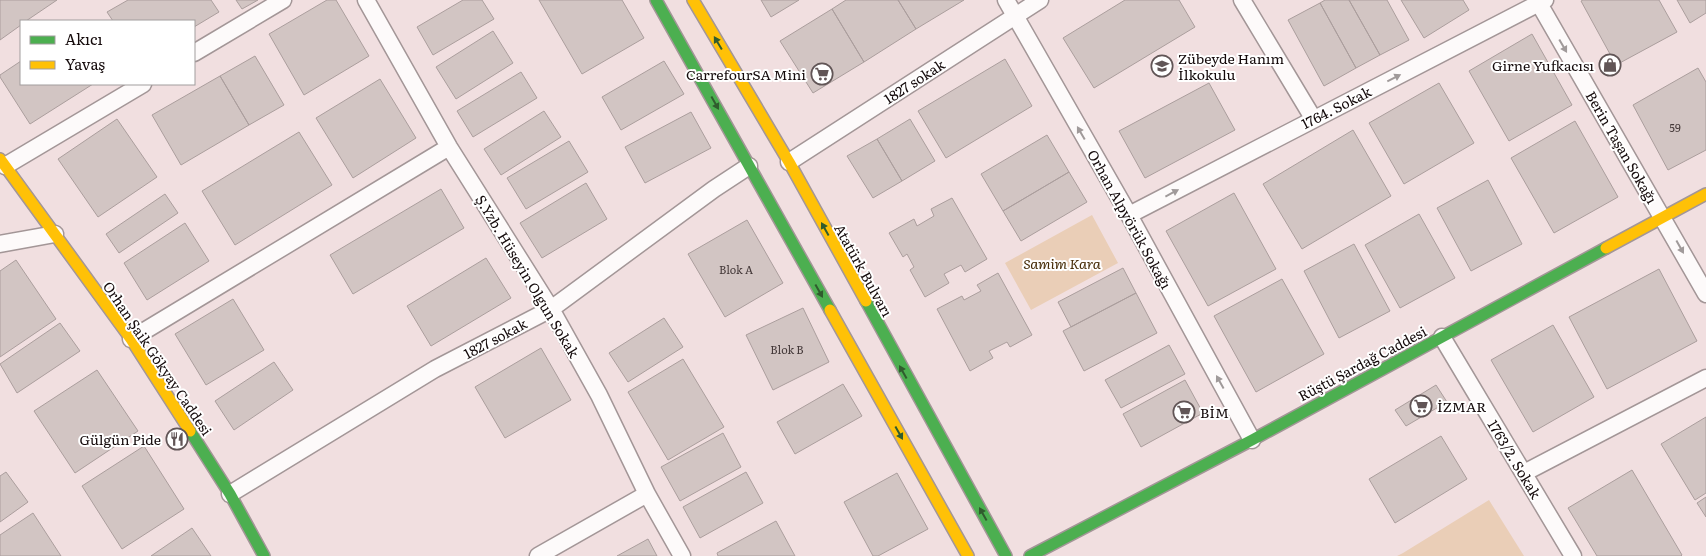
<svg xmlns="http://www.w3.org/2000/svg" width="1706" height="556" viewBox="0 0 1706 556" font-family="Literata,serif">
  <rect width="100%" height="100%" fill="#f1dfe0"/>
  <path fill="#eaceb7" d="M1092 215 1118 263 1031 310 1005 263Z
    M1489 500 1524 556H1397L1403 553Z"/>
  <path fill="#d2c5c3" stroke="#ab9e9d" d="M0 0H57L26 21H21V25L0 40Z
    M128 0H211L219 12 194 27V21H113L107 12Z
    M236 0H258L242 9Z
    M327 0H336L369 56 304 95 269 34Z
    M463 0H482L494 19 433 55 417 27Z
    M539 0H622L644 38 582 74Z
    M761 0H799L771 17Z
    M846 0H898L916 29 864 62 832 9Z
    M898 0H964L916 29Z
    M1125 0H1179L1195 27 1094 88 1063 38Z
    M1325 0H1349L1380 55 1356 68 1320 3Z
    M1349 0H1387L1409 40 1380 55Z
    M1401 0H1463L1469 10 1424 38Z
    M1583 0H1659L1677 32 1616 65 1581 1Z
    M1677 0H1706V13L1690 23Z
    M1320 3 1356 68 1324 86 1288 20Z
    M832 9 864 62 813 93 780 41Z
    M493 31 513 63 456 99 436 67Z
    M1532 34 1572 105 1509 141 1469 71Z
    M255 56 284 105 249 125 220 76Z
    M1005 59 1032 106 946 158 918 111Z
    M21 61V84H93L30 124 0 77V75Z
    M664 61 684 94 621 130 602 97Z
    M1698 68 1706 82V150L1668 170 1633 105Z
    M521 72 537 98 473 137 457 111Z
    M220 76 249 125 181 165 152 115Z
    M380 79 416 138 353 178 316 118Z
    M1209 83 1235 130 1145 178 1119 131Z
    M1439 83 1474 143 1404 184 1369 123Z
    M544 111 561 137 501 175 484 149Z
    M691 112 711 148 645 183 625 147Z
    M117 119 157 177 98 217 58 159Z
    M910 119 935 161 902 181 877 139Z
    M1575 121 1618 197 1554 233 1511 158Z
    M1353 130 1391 196 1302 249 1263 184Z
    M299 132 332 185 235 245 202 191Z
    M1047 135 1069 172 1003 211 981 174Z
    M877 139 902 181 873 198 847 156Z
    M569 141 588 172 526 209 507 178Z
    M1069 172 1087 202 1021 241 1003 211Z
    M1488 180 1522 244 1471 271 1437 208Z
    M586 183 607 219 542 258 520 223Z
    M441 189 464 228 353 294 330 255Z
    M1234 193 1276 269 1208 306 1166 231Z
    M165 194 178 213 119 253 106 234Z
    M952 198 987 259 965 272 961 265 944 274 949 283 925 297 910 270 914 267 907 254 903 257 889 233 914 219 917 226 934 216 931 209Z
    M1419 214 1455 278 1400 308 1365 245Z
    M747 220 783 283 725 317 688 254Z
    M185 223 209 261 147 300 124 263Z
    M1354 244 1390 311 1339 338 1304 271Z
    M486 258 511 298 431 346 407 306Z
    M16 260 56 319 0 357V271Z
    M1123 268 1136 293 1071 327 1058 302Z
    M1659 269 1697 341 1607 389 1569 317Z
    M998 273 1032 335 1010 347 1007 342 989 351 993 358 970 371 937 309 962 296 964 300 981 291 977 285Z
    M1282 279 1324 354 1256 392 1214 316Z
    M1136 293 1157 333 1084 371 1063 331Z
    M233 299 264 350 206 385 175 334Z
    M803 308 829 362 773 390 746 335Z
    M664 318 683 347 628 382 609 353Z
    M60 323 80 351 17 393 0 364Z
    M1553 325 1594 397 1533 432 1491 360Z
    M1169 345 1185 374 1121 408 1105 380Z
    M541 348 571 400 505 438 475 387Z
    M683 359 724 427 668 460 628 392Z
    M274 362 293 390 234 430 215 401Z
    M97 370 138 431 75 473 34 411Z
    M1185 380 1203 413 1141 447 1123 414Z
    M843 384 862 416 795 454 777 422Z
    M1436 385 1447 402 1406 426 1395 410Z
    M1706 417V493L1695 500 1661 444Z
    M723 433 741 467 680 501 661 467Z
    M1441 436 1467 479 1395 523 1369 479Z
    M144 446 184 509 122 549 82 486Z
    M1632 470 1682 555 1681 556H1597L1568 508Z
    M6 472 28 502 0 522V476Z
    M746 472 763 503 700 538 683 507Z
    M897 473 928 529 878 556H873L844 502Z
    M1706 497V517L1697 503Z
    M33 513 61 556H0V535Z
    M776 521 795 556H718L717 553Z
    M192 528 211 556H151Z
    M648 539 657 556H617Z"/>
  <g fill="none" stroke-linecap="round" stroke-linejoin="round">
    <g stroke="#a39697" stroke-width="19">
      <path id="street" d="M366 0 449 147 551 309 599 395 647 494 682 556
        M1006 0 1129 215 1252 440
        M1242 0 1313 118
        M1537 0 1706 294
        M194 53 283 0
        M789 162 1040 0
        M5 166 143 84
        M1129 215 1545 0
        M0 244 55 234
        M1442 337 1573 556
        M131 339 449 147
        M1524 473 1706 378
        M230 494 435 369 551 309 714 189 749 166
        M538 556 647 494"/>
    </g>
    <g stroke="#a39697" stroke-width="14">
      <path id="fast" d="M656 0 830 310
        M866 301 1006 556
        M190 431 230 494 264 556
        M1030 556 1252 440 1606 248"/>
    </g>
    <g stroke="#a39697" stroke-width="14">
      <path id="slow" d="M693 0 789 162 866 301
        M0 159 131 339 190 431
        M1606 248 1706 194
        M830 310 968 556"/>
    </g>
    <use href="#street" stroke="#fdfafa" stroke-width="16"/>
    <use href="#fast" stroke="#4caf50" stroke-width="11"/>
    <use href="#slow" stroke="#ffc107" stroke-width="11"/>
  </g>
  <defs><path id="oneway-solid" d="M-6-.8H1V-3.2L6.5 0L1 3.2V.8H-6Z" transform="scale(1.25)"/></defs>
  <g fill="#305c2e">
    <use href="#oneway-solid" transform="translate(718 43) rotate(-121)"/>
    <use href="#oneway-solid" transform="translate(715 103) rotate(61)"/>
    <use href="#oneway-solid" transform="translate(825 229) rotate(-119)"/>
    <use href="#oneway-solid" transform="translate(819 291) rotate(61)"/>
    <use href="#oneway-solid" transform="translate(903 372) rotate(-119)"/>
    <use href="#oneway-solid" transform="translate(899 433) rotate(61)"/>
    <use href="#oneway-solid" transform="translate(983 514) rotate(-119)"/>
  </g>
  <g fill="#a09a9a">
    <use href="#oneway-solid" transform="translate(1563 46) rotate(60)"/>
    <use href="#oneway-solid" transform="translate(1394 78) rotate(-27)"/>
    <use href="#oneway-solid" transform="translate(1081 133) rotate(-120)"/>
    <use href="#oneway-solid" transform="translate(1172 193) rotate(-28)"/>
    <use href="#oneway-solid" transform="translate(1680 247) rotate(61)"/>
    <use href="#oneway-solid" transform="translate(1220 382) rotate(-119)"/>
  </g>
  <defs>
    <g id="shop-ring" transform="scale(1.125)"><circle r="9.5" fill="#fff" stroke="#615556" stroke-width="1.5"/><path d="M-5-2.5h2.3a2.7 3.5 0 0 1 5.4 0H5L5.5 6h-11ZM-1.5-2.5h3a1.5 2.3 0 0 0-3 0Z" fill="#615556"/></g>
    <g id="school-ring" transform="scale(1.125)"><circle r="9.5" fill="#fff" stroke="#615556" stroke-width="1.5"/><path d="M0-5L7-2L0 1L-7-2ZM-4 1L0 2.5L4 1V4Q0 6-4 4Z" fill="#615556"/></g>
    <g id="supermarket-ring" transform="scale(1.125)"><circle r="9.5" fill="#fff" stroke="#615556" stroke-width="1.5"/><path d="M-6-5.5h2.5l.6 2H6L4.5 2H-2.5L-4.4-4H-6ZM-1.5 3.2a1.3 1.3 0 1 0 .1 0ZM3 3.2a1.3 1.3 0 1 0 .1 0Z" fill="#615556"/></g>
    <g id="restaurant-ring" transform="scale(1.125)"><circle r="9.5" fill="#fff" stroke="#615556" stroke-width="1.5"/><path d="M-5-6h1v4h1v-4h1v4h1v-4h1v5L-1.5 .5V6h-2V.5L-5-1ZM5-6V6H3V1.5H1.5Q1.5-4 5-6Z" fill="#615556"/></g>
  </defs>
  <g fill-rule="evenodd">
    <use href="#shop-ring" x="1610" y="65"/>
    <use href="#school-ring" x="1162" y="66"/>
    <use href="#supermarket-ring" x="822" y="74"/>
    <use href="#supermarket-ring" x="1421" y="406"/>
    <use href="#supermarket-ring" x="1184" y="412"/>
    <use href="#restaurant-ring" x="177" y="439"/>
  </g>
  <g text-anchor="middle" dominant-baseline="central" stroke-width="4" stroke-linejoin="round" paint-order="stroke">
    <g font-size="11" fill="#443939">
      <text x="1675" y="127">59</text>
      <text x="736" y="269">Blok A</text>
      <text x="787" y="349">Blok B</text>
    </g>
    <g font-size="14" fill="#140a0b" stroke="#fff" text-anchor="start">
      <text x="1178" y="58">Zübeyde Hanım<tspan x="1178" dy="16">İlkokulu</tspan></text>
      <text x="1594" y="65" text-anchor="end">Girne Yufkacısı</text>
      <text x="806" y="74" text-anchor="end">CarrefourSA Mini</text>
      <text x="1437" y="406">İZMAR</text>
      <text x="1200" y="412">BİM</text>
      <text x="161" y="439" text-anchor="end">Gülgün Pide</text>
    </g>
    <g font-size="14" fill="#140a0b" stroke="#fff">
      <text transform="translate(914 81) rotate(-33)">1827 sokak</text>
      <text transform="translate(1336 107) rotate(-27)">1764. Sokak</text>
      <text transform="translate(1622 147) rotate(60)">Berin Taşan Sokağı</text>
      <text transform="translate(1130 219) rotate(61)">Orhan Alpyörük Sokağı</text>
      <text transform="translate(864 270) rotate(61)">Atatürk Bulvarı</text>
      <text transform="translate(528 276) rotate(59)">Ş.Yzb. Hüseyin Olgun Sokak</text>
      <text transform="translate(495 338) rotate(-28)">1827 sokak</text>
      <text transform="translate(158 358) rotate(56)">Orhan Şaik Gökyay Caddesi</text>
      <text transform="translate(1362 363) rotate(-28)">Rüştü Şardağ Caddesi</text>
      <text transform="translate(1515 459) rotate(59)">1763/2. Sokak</text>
    </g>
    <g font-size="14" font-style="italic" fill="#452a05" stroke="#fff">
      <text x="1062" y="263">Samim Kara</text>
    </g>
  </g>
  <rect x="20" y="20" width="175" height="65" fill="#ffffff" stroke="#a19d9d"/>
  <rect x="30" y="36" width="25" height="8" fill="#4caf50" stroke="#a19d9d"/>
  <text x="65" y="45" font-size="15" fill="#140a0b">Akıcı</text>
  <rect x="30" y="61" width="25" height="8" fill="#ffc107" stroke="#a19d9d"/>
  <text x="65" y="70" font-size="15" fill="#140a0b">Yavaş</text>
</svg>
